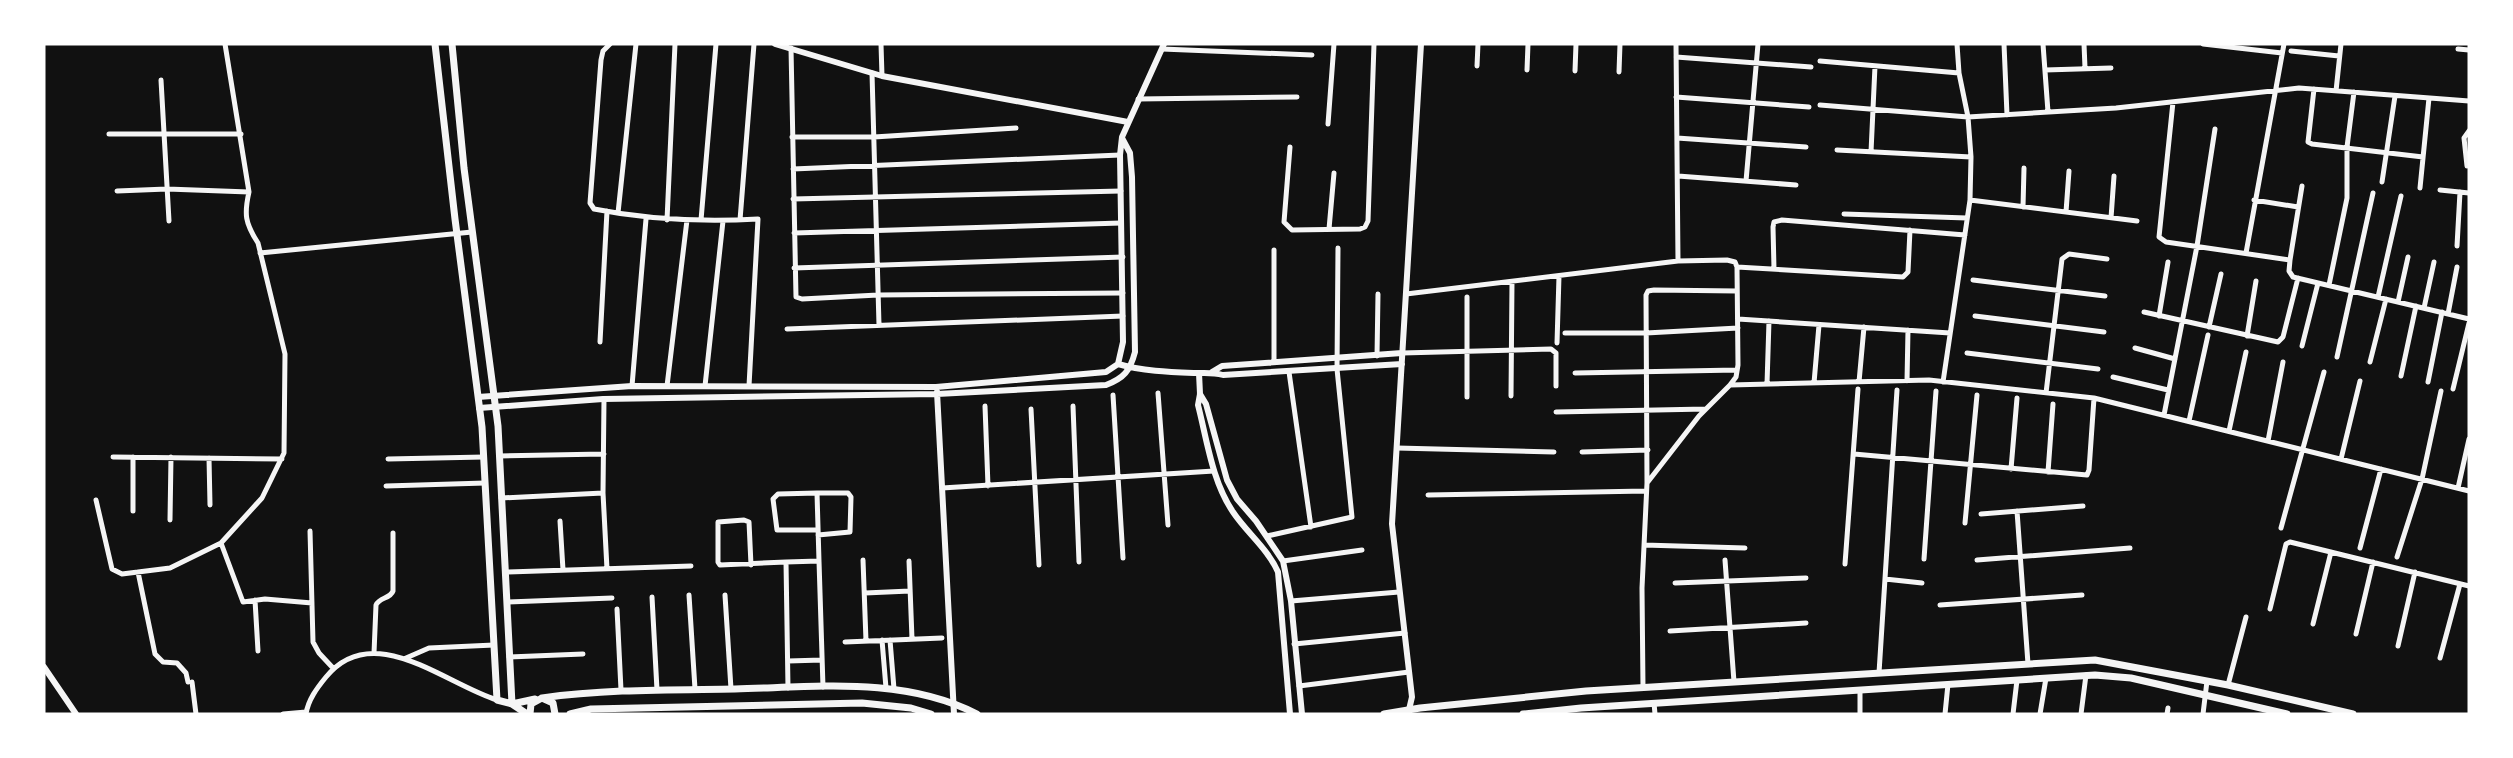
<svg xmlns="http://www.w3.org/2000/svg" width="2513" height="758" viewBox="0 0 2513 758" font-family="Montserrat,sans-serif">
  <rect width="100%" height="100%" fill="#111"/>
  <g fill="none" stroke-linecap="round" stroke-linejoin="round">
    <path stroke="#f5f5f5" stroke-width="5" d="M610 44 603 51 601 60 590 203 594 209C649 220 702 222 758 219L749 386
      M881 44 882 76
      M1676 44 1678 261
      M1957 44 1959 73 1968 117 2116 108 2299 88 2469 101
      M2004 44 2007 115
      M2043 44 2048 112
      M2084 44 2085 68
      M2203 44 2282 53
      M791 48 796 297 802 299 878 295 1123 293
      M1162 49 1312 55
      M2458 49 2469 50
      M2291 51 2339 56
      M1676 57 1811 67
      M1820 61 1959 73
      M1477 66 1478 44
      M1527 70 1528 44
      M2045 70 2111 68
      M1575 71 1576 44
      M1619 72 1620 44
      M872 73 879 325
      M161 80 169 221
      M2314 89 2308 142 2312 144 2423 157
      M2336 91 2341 44
      M1676 97 1809 107
      M1138 99 1297 97
      M2173 102 2159 237 2166 242 2290 260
      M1820 105 1968 117 1971 157 1970 200 1943 382
      M1328 124 1334 44
      M109 134H241
      M792 137H874L1016 128
      M1677 138 1806 147
      M1290 147 1284 222 1292 230 1360 229 1365 227 1368 221 1374 44
      M1837 150 1971 157
      M1871 152 1875 66
      M2467 166 2464 138 2469 131
      M793 169 1120 155
      M1678 176 1796 185
      M1746 181 1758 44
      M2382 182 2395 96
      M2302 186 2290 260 2289 271 2293 277 2469 319
      M2420 188 2429 98
      M2440 190 2469 193
      M117 191 167 189 249 192
      M793 199 1121 191
      M1970 200 2137 221
      M2254 200 2298 207
      M2023 207 2024 168
      M2066 212 2069 171
      M618 213 636 44
      M1844 214 1967 218
      M2111 218 2114 176
      M667 220 675 44
      M701 220 716 44
      M740 220 754 44
      M1329 229 1334 173
      M794 233 1121 223
      M2457 246 2460 192
      M260 253 472 232
      M2246 253 2284 44
      M1737 267 1903 277 1908 272 1910 230
      M794 268 1123 257
      M1774 269 1773 227 1774 222 1782 220 1965 235
      M1973 280 2105 296
      M2329 285 2347 198V147L2354 92
      M1406 294 1678 261 1727 260 1735 262 1737 267 1738 365 1736 377 1730 385 1699 416 1647 483 1642 588 1643 688
      M1467 297V397
      M2378 297 2401 196
      M2398 302 2408 257
      M2424 308 2434 262
      M2144 312 2278 342 2283 337 2298 278
      M2448 314 2457 267
      M1975 316 2104 332
      M2159 316 2168 262
      M1738 319 1950 333
      M2209 327 2221 274
      M787 329 1123 316
      M1565 333H1646L1738 328
      M2247 336 2256 281
      M600 342 607 211
      M1557 343 1559 276
      M2302 346 2318 283
      M2135 348 2175 359
      M1402 353 1551 349 1556 353V386
      M1967 353 2098 369
      M1377 356 1378 294
      M2337 357 2373 193
      M1274 362V250
      M2370 362 2386 299
      M1289 372 1311 527
      M1575 373 1737 370
      M2401 376 2416 306
      M2113 377 2168 390
      M1907 381 1908 330
      M1859 382 1864 327
      M2428 382 2442 312
      M1814 383 1819 325
      M1767 384 1769 321
      M1730 385 1929 380 2094 398 2469 491
      M632 386 646 219
      M667 386 687 220
      M705 386 723 221
      M2453 389 2469 323
      M1158 393 1168 525
      M2046 393 2062 259 2069 254 2107 259
      M1113 395 1123 558
      M1511 396 1512 282
      M604 399 603 493 607 569
      M985 406 988 486
      M1073 406 1079 562
      M1031 409 1039 565
      M1556 412 1706 409
      M2164 415 2197 246 2215 129
      M2189 421 2208 335
      M2229 431 2246 352
      M2268 441 2283 362
      M1397 448 1554 452
      M1582 452 1648 450
      M1854 454 2087 475 2089 470 2094 398
      M499 456 604 454
      M113 457 282 459
      M133 457V511
      M209 458 210 505
      M388 459 484 457
      M2341 459 2360 381
      M2011 469 2017 398
      M2048 472 2053 404
      M1647 483 1646 295 1648 291 1654 290 1737 291
      M386 486 485 483
      M942 488 1214 471
      M2458 488 2469 439
      M817 493 778 494 773 499 777 530H818
      M1428 495 1646 491
      M501 498 603 493
      M96 500 112 569 122 574 170 568 221 543 262 498 284 453 285 354 258 243C245 223 244 214 249 192L225 44
      M2017 511 2028 664
      M1981 514 2083 506
      M170 520 171 457
      M560 521 563 570
      M1965 523 1977 395
      M2281 528 2324 372
      M310 531 313 642 319 653 333 668
      M818 535 850 532 851 497 848 493H817L819 561
      M1267 536 1352 517 1337 369 1338 248
      M221 543 243 602 265 599 312 603
      M1644 545 1745 548
      M2360 548 2381 469
      M2397 557 2422 479 2441 391
      M1924 559 1936 391
      M863 560 866 641
      M1725 560 1734 682
      M1977 560 2130 548
      M909 561 912 639
      M1283 561 1362 550
      M1845 564 1858 389
      M751 565 749 522 744 520 718 522V562L720 565 786 562
      M138 572 155 654 163 662 177 663 186 673 188 682
      M505 572 691 566
      M1885 579 1922 583
      M1675 583 1806 578
      M865 593 910 591
      M689 595 695 689
      M725 595 731 689
      M652 597 657 690
      M255 600 258 651
      M1291 601 1399 592
      M507 602 612 598
      M1940 605 2082 595
      M617 609 621 690
      M2270 609 2286 544 2290 542 2469 586
      M2313 624 2331 552
      M1670 631 1806 623
      M2356 634 2373 562
      M882 640 886 688
      M890 640 894 689
      M845 642 942 638
      M1294 644 1405 633
      M2398 646 2415 572
      M374 653 376 605C380 597 390 599 393 591V533
      M509 657 583 654
      M406 658 429 648 494 645
      M2440 658 2460 584
      M788 661 822 660
      M1879 673 1897 390
      M192 682 196 714
      M2228 685 2246 617
      M1299 686 1409 672
      M788 688 786 562 819 561 823 687
      M1654 703 1655 714
      M283 714 306 712
      M306 714C308 700 317 688 326 677 373 619 445 684 497 700
      M1860 714V690
      M1945 714 1948 684
      M2013 714 2017 680
      M2040 714 2046 678
      M2081 714 2086 675
      M2167 714 2168 708
      M2203 714 2207 681"/>
    <path stroke="#f5f5f5" stroke-width="6" d="M775 44 882 76 1128 122
      M1118 364C1142 371 1170 372 1195 373 1206 373 1213 372 1223 375L1402 364
      M1212 372 1222 366 1402 353
      M1199 373 1200 394 1198 405C1207 440 1212 481 1233 512 1247 533 1268 549 1278 572L1290 714
      M937 392 954 714
      M1200 394 1206 404 1227 480 1237 499 1256 521 1283 561 1291 601 1302 714
      M478 397 632 386 936 387 1106 372 1118 364 1123 342 1120 155 1122 137 1164 44
      M479 408 603 399 937 394 1106 385C1124 378 1130 371 1135 352L1132 177 1130 153 1122 138
      M44 667 76 714
      M1408 714 1412 697 1392 524 1421 44"/>
    <path stroke="#f5f5f5" stroke-width="7" d="M435 44 455 219 482 427 497 700 512 704 527 714
      M452 44 464 168 498 426 512 704
      M542 698C606 689 670 690 735 689 817 687 903 676 977 714
      M512 704 535 699
      M530 714 531 704 542 698 553 703 555 714
      M570 714 591 709 862 703 911 708 931 714
      M1384 714 1420 708 1586 691 2095 660 2228 685 2353 714
      M1523 714 1581 708 2095 675 2131 678 2287 714"/>
  </g>
  <rect width="2513" height="758" fill="none" stroke="#ffffff" stroke-width="91"/>
</svg>
